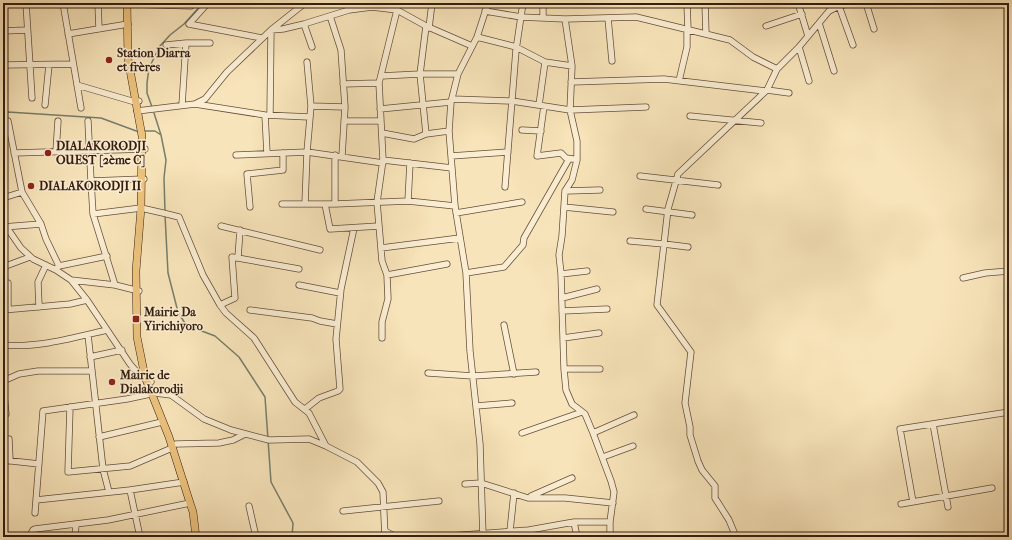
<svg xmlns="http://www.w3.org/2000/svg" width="1012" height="540" viewBox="0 0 1012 540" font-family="'IM FELL French Canon',serif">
  <rect width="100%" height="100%" fill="#f8e4ba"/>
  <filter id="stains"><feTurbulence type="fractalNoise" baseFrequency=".005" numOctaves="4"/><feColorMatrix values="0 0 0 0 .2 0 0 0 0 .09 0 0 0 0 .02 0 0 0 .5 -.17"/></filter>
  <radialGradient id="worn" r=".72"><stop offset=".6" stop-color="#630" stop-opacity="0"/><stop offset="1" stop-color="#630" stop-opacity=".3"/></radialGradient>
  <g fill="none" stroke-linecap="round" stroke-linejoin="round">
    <path stroke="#757e6c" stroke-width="1.5" d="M152 107 147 93V83L149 68 160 46 170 35 184 24 203 3
      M3 113 8 112 101 118 139 132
      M154 113 161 135 166 160 164 178 165 212
      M144 131H155L161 135
      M165 215 168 273 178 312 186 325 215 336 239 357 265 397 271 482 293 523 292 537"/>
    <g stroke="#664f3a" stroke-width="7">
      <path id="minor" d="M26 3 32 98
        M63 3 81 108
        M98 3 99 29
        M687 3 688 30
        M705 3 706 34
        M798 3 808 36
        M866 3 874 29
        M127 4 191 6
        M839 6 853 45
        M485 11 521 17 565 19 636 17 730 40 753 57 777 69
        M330 16 341 50 345 107 342 156
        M543 18V3
        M608 18 612 61
        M565 19 572 66 570 110 577 141V160L572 180 565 191 562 236 559 255 561 274 564 369 566 390 572 404 585 414 593 433 611 481 614 492 610 522
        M819 23 834 71
        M189 24 262 38
        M189 24 208 3
        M304 24 312 47
        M766 26 802 14
        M429 28 432 3
        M3 31 27 30
        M68 34 128 24
        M477 37 516 47 545 62 572 66
        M166 45 186 43H210
        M799 47 809 81
        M3 65 73 64
        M381 76 420 74H458
        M679 81 687 47V29
        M571 82 664 79 765 91
        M343 84 379 83
        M77 85 135 102 139 101
        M767 90 789 93
        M452 99 512 101 570 110 646 107
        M195 104 265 115 310 117
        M45 105 49 65
        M182 105 186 43
        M539 105 545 62
        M311 106 345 107
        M544 106 537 156 561 153 566 158 573 159
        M380 109 451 102
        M137 111 195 104 205 99 227 72 271 30 283 29 304 24 349 10 372 7 397 10 426 26 472 46
        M265 115 267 153
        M270 115 271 30 305 3
        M690 116 761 123
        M8 121 22 192 41 224 46 239 59 266
        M88 121 91 181 93 214 115 285
        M344 121H381
        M522 130 541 131
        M382 133 414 139 426 134 449 131
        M426 134 420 74 426 26
        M56 151 58 121
        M14 153 145 149
        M236 155 307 152 383 163
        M451 156 508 152
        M383 160 452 168
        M640 176 718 185
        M91 181 144 179
        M505 187 516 50 523 3
        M565 191 600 190
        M3 198 22 192
        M408 201 410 163
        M282 204H335L408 201 455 206
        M305 204 307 152 311 106 307 62
        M325 204 330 229 379 226
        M335 204V155
        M250 207 247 174 283 170V153
        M564 207 613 212
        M646 209 692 215
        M456 213 522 202
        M93 214 141 208 163 213 179 217 203 275 220 305 226 313 254 338 295 402 309 413 326 446
        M3 222 21 248 33 259 56 270 71 280 87 300 130 364 136 371 151 382
        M221 226 320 250
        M3 227 41 224
        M630 241 664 244 688 247
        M381 248 460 238
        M238 258 240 230
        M3 267 30 257
        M57 268 59 266 107 256
        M466 273 504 267 523 245 524 238 569 159
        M561 274 587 271
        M387 275 447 264
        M963 278 985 273 1009 271
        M71 280 115 285 139 291
        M299 285 340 293
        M562 298 597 289
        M220 305 235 298 232 257 299 269
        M39 307 38 282 46 265
        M8 309V283
        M3 310 70 304 87 300
        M250 310 312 318 320 321 337 324
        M562 311 607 309
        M504 325 514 374
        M88 335 103 469 109 492
        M382 338V322L388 299 387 275 382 261 377 202 383 160 379 83 397 10
        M563 338 599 333
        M3 345C38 348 73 338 107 330
        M90 357 122 350
        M564 369H600
        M428 373 473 376 536 372
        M3 381 19 374 38 371H92
        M3 385 6 414
        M476 406 512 403
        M70 407 68 472 130 466 172 448
        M305 409 319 398 338 391 340 389 336 339 341 289 354 228
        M933 424 948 507
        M522 433 582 412
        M593 433 634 415
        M99 437 162 422
        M9 439 10 461
        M176 444 219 443 233 440 245 434
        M603 457 633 446
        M3 460 39 464
        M465 484 481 483 528 498H565L613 503
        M130 490 140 537
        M531 496 572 478
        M36 500 130 490 184 482
        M913 502 900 429 1009 412
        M901 504 992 488
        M249 506 256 537
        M343 511 439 501
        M35 513 43 411 127 399 155 393 171 395 204 419 231 430 269 440 309 439 326 446 357 462 378 483 383 492 385 537
        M574 522 577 537
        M385 531 396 537
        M510 531 514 493
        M29 537 33 530 35 529 108 520 190 503
        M75 537 76 524
        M435 537 529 530 574 522H610V537
        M483 537 480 444 470 351 466 273 455 206 449 131 451 102 458 74 477 37 488 3
        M736 537 729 520 715 498V486L702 470 698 461 690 435V427L685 403 691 352 657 305 668 209 678 174 767 90 777 69 799 47 829 11 839 6 851 3"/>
    </g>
    <g stroke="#351d0f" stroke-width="8">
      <path id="major" d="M127 3 128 59 142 136 141 208 136 271 137 337 145 377 169 437 190 503 193 512 196 537"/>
    </g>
    <use href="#minor" stroke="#faedd2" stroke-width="5.5"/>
    <use href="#major" stroke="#ecc27d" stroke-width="7"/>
  </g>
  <g fill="#8f2418" stroke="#faedd2" stroke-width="1.5">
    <circle cx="109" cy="60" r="4"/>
    <circle cx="48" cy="153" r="4"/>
    <circle cx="31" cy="186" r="4"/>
    <rect x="132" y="315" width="8" height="8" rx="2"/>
    <circle cx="112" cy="382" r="4"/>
  </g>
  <g text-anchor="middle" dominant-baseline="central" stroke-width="3" stroke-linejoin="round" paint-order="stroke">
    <g font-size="12" font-weight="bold" fill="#351d0f" stroke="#faedd2" text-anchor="start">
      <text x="117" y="53">Station Diarra<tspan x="117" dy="14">et frères</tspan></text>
      <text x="56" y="146">DIALAKORODJI<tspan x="56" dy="14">OUEST [2ème C]</tspan></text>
      <text x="39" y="186">DIALAKORODJI II</text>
      <text x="144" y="312">Mairie Da<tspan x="144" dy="14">Yirichiyoro</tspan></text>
      <text x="120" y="375">Mairie de<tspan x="120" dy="14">Dialakorodji</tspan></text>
    </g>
  </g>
  <rect width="1012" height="540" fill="none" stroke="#f8e4ba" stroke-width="16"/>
  <rect x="4" y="4" width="1004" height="532" fill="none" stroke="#351d0f" stroke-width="2"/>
  <rect x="8" y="8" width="996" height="524" fill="none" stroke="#351d0f"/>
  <rect width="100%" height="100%" filter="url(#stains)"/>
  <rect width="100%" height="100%" fill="url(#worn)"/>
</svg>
